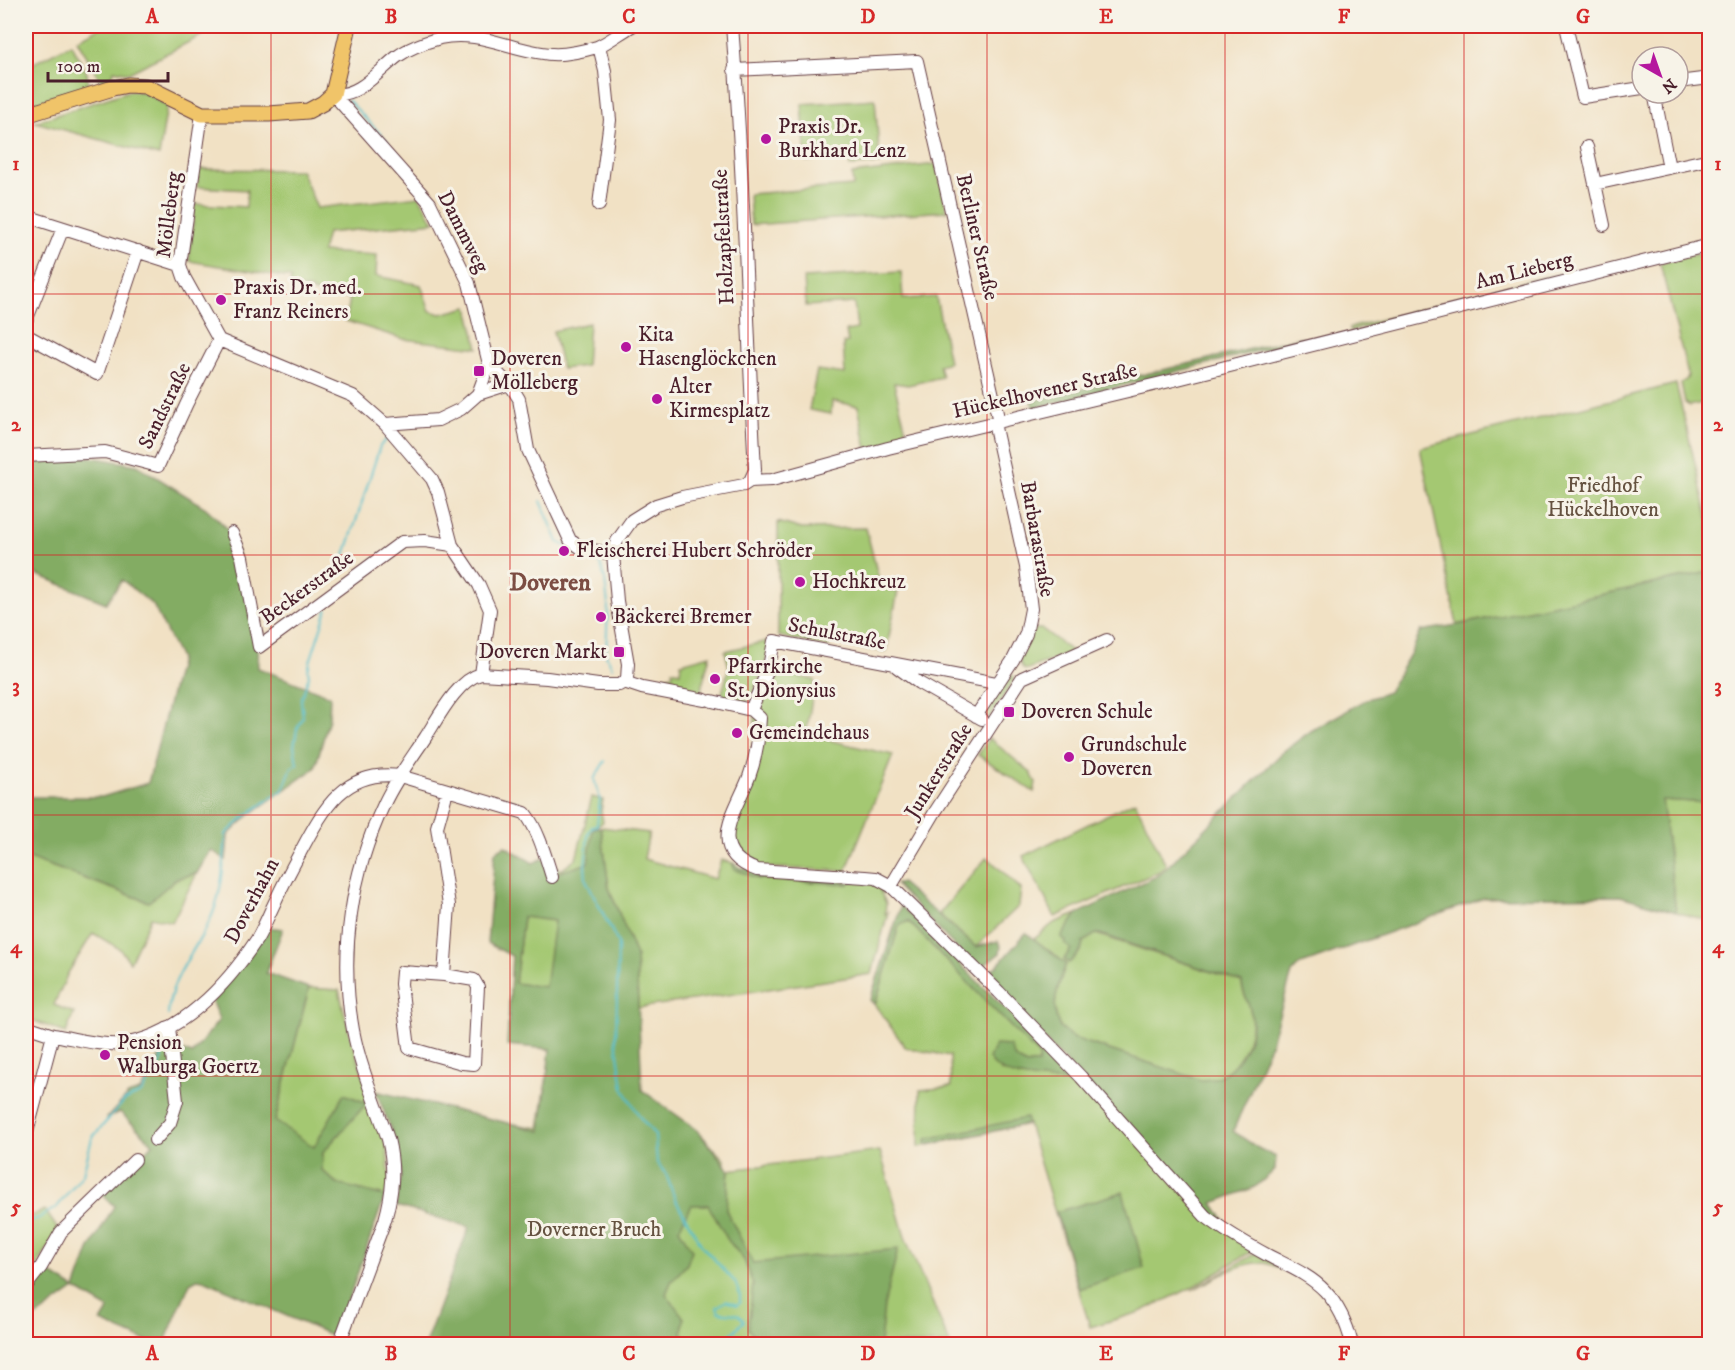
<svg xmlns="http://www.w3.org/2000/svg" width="1735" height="1370" viewBox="0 0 1735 1370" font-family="'IM FELL DW Pica',serif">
  <rect width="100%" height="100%" fill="#f7f3e8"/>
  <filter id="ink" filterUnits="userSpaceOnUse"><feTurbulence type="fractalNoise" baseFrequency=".0167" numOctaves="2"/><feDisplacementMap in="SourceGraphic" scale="12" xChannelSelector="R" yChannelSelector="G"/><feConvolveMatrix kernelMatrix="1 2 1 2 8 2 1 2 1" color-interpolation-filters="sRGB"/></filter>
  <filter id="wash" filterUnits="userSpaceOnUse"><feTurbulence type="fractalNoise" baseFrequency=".008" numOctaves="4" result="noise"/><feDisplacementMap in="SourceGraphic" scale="24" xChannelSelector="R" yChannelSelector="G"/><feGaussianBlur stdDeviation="1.35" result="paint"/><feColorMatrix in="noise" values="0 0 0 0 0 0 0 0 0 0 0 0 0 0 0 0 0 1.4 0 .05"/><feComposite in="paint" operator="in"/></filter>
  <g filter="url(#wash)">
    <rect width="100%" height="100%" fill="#f1e1c4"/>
    <path fill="#a4c872" stroke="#77744e" stroke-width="1.5" d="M103 26H216V28L129 73 114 70 113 75 101 81 77 40Z
      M71 44 87 73 88 87 26 106V67Z
      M129 91 145 92 167 106 159 156 35 122Z
      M875 99 880 164 850 166 849 158 806 161 802 104Z
      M936 164 947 211 751 225 749 194 853 186 852 174Z
      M199 169 301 170 317 208 419 196 434 222 327 233 322 252 377 255 376 276 421 285 430 311 441 314 468 307 478 348 403 339 346 321 350 298 312 292V290L290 285 291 278 189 261 195 204 246 207 247 190 197 187Z
      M1706 252 1710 267 1709 401 1690 406 1685 403 1681 383 1687 379 1688 375 1660 263Z
      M901 272 903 299 936 297 949 362 939 365 942 377 908 385 894 383 908 439 867 449 858 406 832 401 831 414 809 410 817 370 845 374 843 343 848 342 846 331 857 329 854 303 806 306 804 278Z
      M1440 304 1442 307 1350 331 1349 328Z
      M589 323 586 366 562 369 553 331Z
      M1676 384 1709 522V572L1457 625 1420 448Z
      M778 522 802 529 866 528 881 588 898 591 886 652 830 642 829 647 778 636Z
      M1034 629H1042L1073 652 1025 670C1013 660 1024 643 1029 630Z
      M772 640 763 670 751 699 738 704 720 700 729 667 725 651Z
      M710 655 700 694 646 683 652 682V680L673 675 672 670 680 672 681 663Z
      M771 671 815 680 806 735 893 755 846 871 756 867 743 860 732 842 736 813 751 780 756 707Z
      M1011 674 1015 678 990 717 985 716 983 710Z
      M989 738 1031 773 1036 783 1034 792 978 755Z
      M592 797 603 800 601 811 603 822 594 828 625 1084 697 1130 725 1161 723 1207 730 1218 726 1210 729 1170 880 1151 905 1237 950 1344H433L455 1284 497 1121 539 1128 551 1050 534 1047 543 1036 546 987 515 984 523 917 553 865 561 870 576 859Z
      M1662 800 1709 803V921L1676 912Z
      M1135 801 1166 865 1160 871 1055 917 1023 856Z
      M601 827 649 833 644 859 715 879 721 860 733 863 734 869 759 879 848 884 850 882 866 880 886 889 888 894 880 891 886 903 885 914 888 912 872 974 638 1008 636 956 609 888Z
      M26 857 148 902 176 879 197 873 172 922 151 917 130 962 120 949 93 933 68 973 54 1005 74 1013 66 1033 26 1018Z
      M987 857 1021 889 1019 906 976 947 939 914Z
      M1077 914 1096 934 1242 982C1241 994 1250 1002 1251 1014 1254 1037 1239 1069 1216 1078 1212 1079 1206 1080 1202 1081L1073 1038C1068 1034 1062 1030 1059 1025 1050 1006 1059 982 1066 964L1034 939 1054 923Z
      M908 921 1039 1055 1038 1063 1026 1065 1015 1058 1000 1071 1040 1080 1080 1082 1252 1251 1191 1288 1140 1312 1090 1327 1028 1124 919 1147 920 1090 951 1087 950 1056 906 1048 875 1005 899 925Z
      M309 988 339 990 349 1032 387 1148 390 1184 385 1196 337 1184 322 1170 323 1152 366 1103 344 1094 314 1148 275 1121Z
      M45 1210 59 1231 26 1282V1218Z
      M1256 1253 1296 1275C1287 1272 1275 1265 1264 1263 1240 1261 1213 1280 1192 1290Z"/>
    <path fill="#83ac64" stroke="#666648" stroke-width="1.5" fill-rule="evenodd" d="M1581 270 1582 275 1442 307 1440 304 1528 281Z
      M1301 337 1305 339 1034 408 1032 401Z
      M84 456 137 465 206 508 232 533 256 629 258 668 330 696 329 719 315 768 249 815 228 835 226 860 211 850 197 873 176 879 149 902 26 857V807L29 797H102L148 783 180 659 153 605 122 580 106 603 26 570V461Z
      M1709 572V803L1662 800 1676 912 1620 896 1484 898 1299 965 1292 973 1270 1045 1233 1131 1258 1148 1276 1157 1275 1170 1255 1187 1213 1203 1224 1220 1219 1222 895 884 901 883 976 947 998 941 1001 946 1000 953 982 967 987 973 996 967 1026 933 1066 964C1059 982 1050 1006 1059 1025 1062 1030 1068 1034 1073 1038L1201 1080C1206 1080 1211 1079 1215 1078 1238 1070 1256 1036 1251 1013 1249 1001 1242 994 1242 982L1100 934H1096L1083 942 1081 951 1069 963 1064 959 1071 949 1065 944 1066 941 1061 937 1077 914 1159 875 1285 750 1311 731 1365 700 1388 692 1412 651 1421 631 1457 625Z
      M601 827 609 888 636 956 642 1090 696 1129 729 1170 726 1210 753 1263 898 1249 884 1305 880 1344H755V1336L748 1329 753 1284 744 1260 728 1240 708 1205H691L679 1229 692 1250 687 1264 671 1282 666 1294 684 1318 682 1334 699 1344H425L469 1227 396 1206 401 1173 398 1147 376 1091 541 1131 550 1049 507 1045 512 956 487 943 495 852 505 846 533 863 544 858 551 875 588 863 593 828ZM523 917 554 921 545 987 515 983Z
      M733 863 740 868 850 882 848 884 759 879 734 869Z
      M901 906 1080 1082C1057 1081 999 1082 989 1058L995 1045 1010 1046 1015 1058 1026 1065 1038 1063 1039 1056 908 921 899 926 875 1005 870 1000Z
      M267 927 283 929 266 973 309 988 275 1121 314 1147 344 1094 367 1103 323 1152 322 1170 337 1184 385 1196 335 1337 204 1280 197 1279 190 1283 164 1344H153L101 1322 109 1309 75 1289 26 1324V1290L42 1268 75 1289 89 1250 114 1206 102 1194 153 1144 120 1112 106 1119 128 1095 140 1091 159 1058 161 1049 174 1047 192 1054 219 1020 212 1002Z
      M1026 1118 1028 1124 926 1145V1139Z
      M1123 1192 1144 1268 1079 1289 1056 1212Z"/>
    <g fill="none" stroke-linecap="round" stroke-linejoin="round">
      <path stroke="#50bdca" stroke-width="2" d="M348 100 388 142
        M541 501 558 542 572 549
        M588 555 601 565 605 580 608 605 606 655 612 667
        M339 574 380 446 388 438
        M605 761 594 779 600 799 597 825 592 827 588 834 585 866 586 880 618 943 616 1041 623 1088 640 1117 655 1135 657 1163 666 1174 675 1199 702 1246 735 1282 740 1295V1303L737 1305 726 1301 717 1307 719 1312C729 1315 737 1310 744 1321L731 1334 726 1344
        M168 1015C169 981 192 955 207 926 222 899 224 864 226 834L248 814 283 790 292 767 297 764 294 746 297 729 303 717 301 700 309 676 308 670 310 662 327 609
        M26 1222 39 1218 57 1207 83 1174 92 1138 124 1101 141 1093 161 1062 163 1043"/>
    </g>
  </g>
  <g filter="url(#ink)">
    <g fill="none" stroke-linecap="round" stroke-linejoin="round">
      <g stroke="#633c42" stroke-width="14">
        <path id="minor" d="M732 26C744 173 747 322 755 470L750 481
          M1566 26 1583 97 1642 88
          M734 70 917 61 999 422
          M1678 82 1710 78
          M1654 93 1669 168
          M333 94 430 203 469 283 489 364 478 394 461 409 438 420 385 424
          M333 94C359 98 379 70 398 56 409 48 426 42 440 38 479 29 514 52 552 54 567 55 583 51 597 47 609 42 621 32 632 26
          M202 114 180 265 184 277 219 340 353 396 385 424 432 479 438 492 452 545 479 585 490 610 481 674
          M1587 147 1604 225
          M1595 184 1710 159
          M599 205 610 120 605 71 599 46
          M26 216 180 265
          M26 321 63 228
          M26 335 97 374 138 251
          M489 364 513 389 519 399 528 450 570 540 581 548 613 554
          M478 394 509 384
          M26 456 105 452 158 466 187 403 219 340
          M232 533 242 557 259 647 402 542 425 541 452 545
          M897 667 919 683 982 719
          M1022 678 1107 640
          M624 682 627 679 628 664 617 601 613 554 617 541 632 520 656 505 682 497 744 485 750 481 772 480 888 448 1174 380 1710 245
          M624 682 642 688 705 700
          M712 701 751 710 760 718C759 738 756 758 749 777 736 811 704 851 757 870L865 877 876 878 891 886 999 992 1081 1077 1205 1216C1226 1232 1247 1244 1269 1256 1288 1266 1310 1275 1325 1291 1339 1306 1347 1324 1352 1344
          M751 710 769 667 774 641 996 683
          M976 716 1013 660 1026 634 1031 609 1026 567 994 423
          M891 886 935 812 1022 678
          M402 972 444 975 474 980 478 987 474 1064 462 1063 409 1048 401 984Z
          M444 975 449 905 437 827 447 791
          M26 1026 53 1035
          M26 1136 53 1035C74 1038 99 1046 121 1044 179 1037 227 985 257 939 264 927 269 914 275 902 283 884 293 866 302 849 324 808 345 769 400 776L525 813C539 831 545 855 552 877
          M155 1140 170 1123 177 1101 169 1027
          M26 1286 41 1267 61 1232 135 1160
          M339 1344 385 1220C393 1192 395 1168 388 1139 376 1104 360 1067 353 1030 339 953 351 874 384 804 395 780 411 759 425 738 438 718 457 680 481 674L547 678 598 685H619L624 682"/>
      </g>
      <g stroke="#633c42" stroke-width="17">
        <path id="major" d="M26 115 113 88 128 85 145 86 202 114H269L308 111 323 103 333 94 349 26"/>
      </g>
      <use href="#minor" stroke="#fff" stroke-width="12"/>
      <use href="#major" stroke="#f0c469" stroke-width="15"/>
    </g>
  </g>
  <path fill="none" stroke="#d62828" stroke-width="1.5" stroke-opacity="0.55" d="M271 26V1344M510 26V1344M748 26V1344M987 26V1344M1225 26V1344M1464 26V1344M26 294H1710M26 555H1710M26 815H1710M26 1076H1710"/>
  <g fill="#b5179e" stroke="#f7f3e8" stroke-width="2">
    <circle cx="766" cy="139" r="6"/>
    <circle cx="221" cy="300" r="6"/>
    <circle cx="626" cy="347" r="6"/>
    <rect x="473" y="365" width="12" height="12" rx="3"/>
    <circle cx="657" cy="399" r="6"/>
    <circle cx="564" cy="551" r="6"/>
    <circle cx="800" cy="582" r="6"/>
    <circle cx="601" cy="617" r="6"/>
    <rect x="613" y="646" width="12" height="12" rx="3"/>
    <circle cx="715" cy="679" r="6"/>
    <rect x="1003" y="706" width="12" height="12" rx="3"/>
    <circle cx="737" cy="733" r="6"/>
    <circle cx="1069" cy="757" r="6"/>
    <circle cx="105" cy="1055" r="6"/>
  </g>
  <g text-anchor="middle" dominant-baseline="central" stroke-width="6" stroke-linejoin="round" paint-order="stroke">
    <g font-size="21" fill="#4a1f2b" stroke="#f7f3e8" text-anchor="start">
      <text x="778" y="127">Praxis Dr.<tspan x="778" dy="24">Burkhard Lenz</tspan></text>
      <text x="233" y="288">Praxis Dr. med.<tspan x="233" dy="24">Franz Reiners</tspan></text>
      <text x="638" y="335">Kita<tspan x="638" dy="24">Hasenglöckchen</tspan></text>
      <text x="491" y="359">Doveren<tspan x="491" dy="24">Mölleberg</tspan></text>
      <text x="669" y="387">Alter<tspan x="669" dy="24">Kirmesplatz</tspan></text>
      <text x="576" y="551">Fleischerei Hubert Schröder</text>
      <text x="812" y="582">Hochkreuz</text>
      <text x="613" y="617">Bäckerei Bremer</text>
      <text x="607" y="652" text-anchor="end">Doveren Markt</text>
      <text x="727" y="667">Pfarrkirche<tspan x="727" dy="24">St. Dionysius</tspan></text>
      <text x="1021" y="712">Doveren Schule</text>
      <text x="749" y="733">Gemeindehaus</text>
      <text x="1081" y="745">Grundschule<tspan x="1081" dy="24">Doveren</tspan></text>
      <text x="117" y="1043">Pension<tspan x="117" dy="24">Walburga Goertz</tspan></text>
    </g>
    <g font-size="21" fill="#4a1f2b" stroke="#f7f3e8">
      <text transform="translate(169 215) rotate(-83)">Mölleberg</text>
      <text transform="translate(463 232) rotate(63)">Dammweg</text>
      <text transform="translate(724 237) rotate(-93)">Holzapfelstraße</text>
      <text transform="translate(977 237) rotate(77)">Berliner Straße</text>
      <text transform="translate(1524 271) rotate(-14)">Am Lieberg</text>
      <text transform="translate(1045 391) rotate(-13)">Hückelhovener Straße</text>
      <text transform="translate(165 406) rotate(-64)">Sandstraße</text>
      <text transform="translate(1037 539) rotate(80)">Barbarastraße</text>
      <text transform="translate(307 588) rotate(-36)">Beckerstraße</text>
      <text transform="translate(837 634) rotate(11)">Schulstraße</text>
      <text transform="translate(939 771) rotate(-58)">Junkerstraße</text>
      <text transform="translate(252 901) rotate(-62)">Doverhahn</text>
    </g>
    <g font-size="21" fill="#655240" stroke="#f7f3e8">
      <text x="1603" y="486">Friedhof<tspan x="1603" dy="24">Hückelhoven</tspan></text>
      <text x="594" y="1230">Doverner Bruch</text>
    </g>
    <g font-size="24" font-weight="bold" fill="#7c4d43" stroke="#f7f3e8">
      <text x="550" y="583">Doveren</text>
    </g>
  </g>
  <rect width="1735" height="1370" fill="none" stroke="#f7f3e8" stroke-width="66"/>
  <g transform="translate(1660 75) rotate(140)"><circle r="28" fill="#f7f3e8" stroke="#b29e9c" stroke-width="1.5"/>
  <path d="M0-4.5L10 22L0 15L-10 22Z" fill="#b5179e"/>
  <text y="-9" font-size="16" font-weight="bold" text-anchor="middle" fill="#4a1f2b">N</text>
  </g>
  <path d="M48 72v9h120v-9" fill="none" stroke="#4a1f2b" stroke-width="3"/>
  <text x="57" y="72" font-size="18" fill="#4a1f2b" stroke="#f7f3e8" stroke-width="4.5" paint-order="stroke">100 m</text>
  <rect x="33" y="33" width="1669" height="1304" fill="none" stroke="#d62828" stroke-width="2"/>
  <g font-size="20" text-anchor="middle" font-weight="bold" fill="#d62828">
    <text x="152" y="23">A</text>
    <text x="391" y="23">B</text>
    <text x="629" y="23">C</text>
    <text x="868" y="23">D</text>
    <text x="1106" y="23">E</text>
    <text x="1344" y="23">F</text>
    <text x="1583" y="23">G</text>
    <text x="16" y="170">1</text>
    <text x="1718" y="170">1</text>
    <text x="16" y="431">2</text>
    <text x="1718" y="431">2</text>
    <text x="16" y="692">3</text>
    <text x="1718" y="692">3</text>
    <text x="16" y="953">4</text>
    <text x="1718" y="953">4</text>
    <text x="16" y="1213">5</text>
    <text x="1718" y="1213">5</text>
    <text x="152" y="1360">A</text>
    <text x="391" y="1360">B</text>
    <text x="629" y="1360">C</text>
    <text x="868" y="1360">D</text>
    <text x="1106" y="1360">E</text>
    <text x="1344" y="1360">F</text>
    <text x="1583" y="1360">G</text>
  </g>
</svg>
